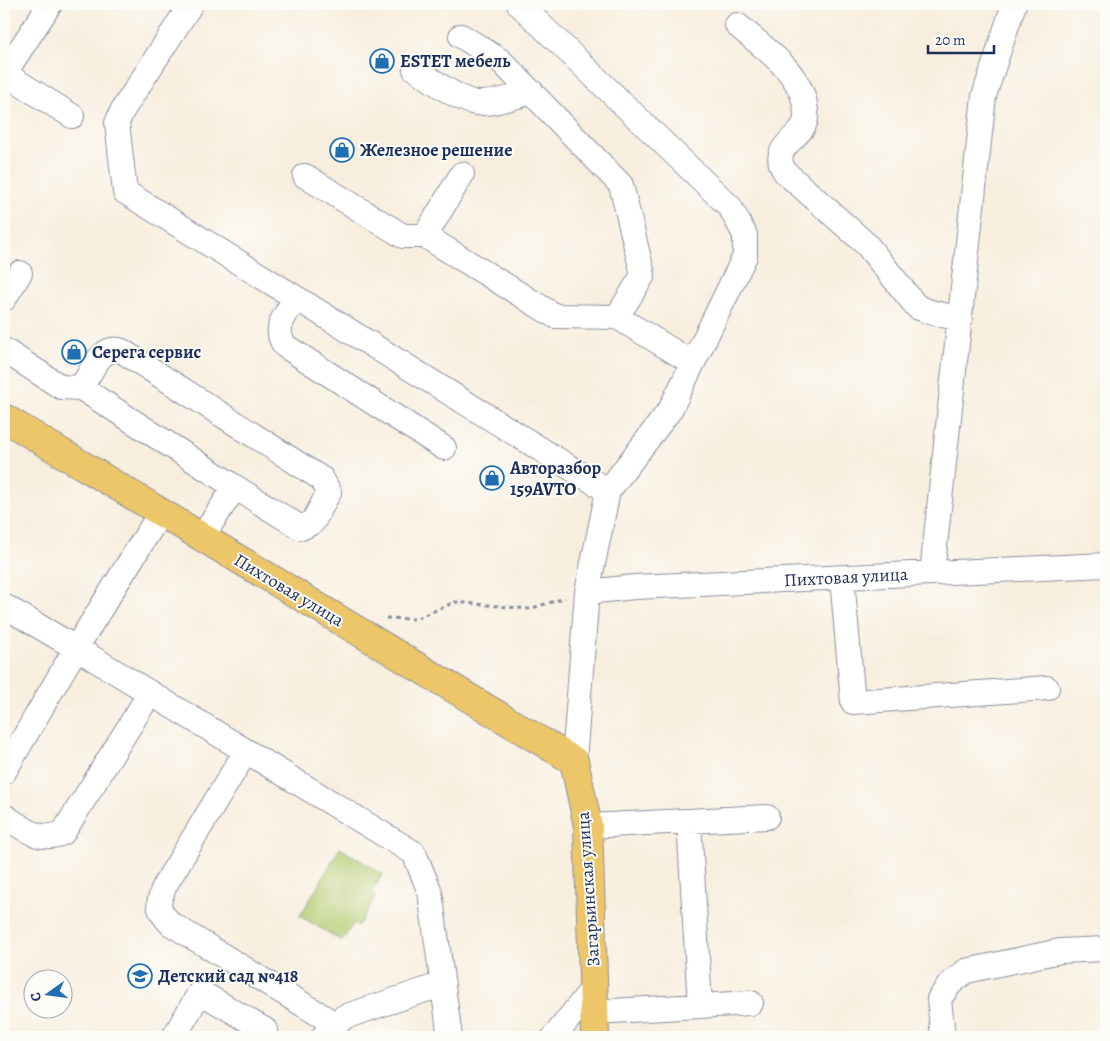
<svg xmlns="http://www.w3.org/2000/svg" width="1110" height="1041" viewBox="0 0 1110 1041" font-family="Alegreya,serif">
  <rect width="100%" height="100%" fill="#fdfcf7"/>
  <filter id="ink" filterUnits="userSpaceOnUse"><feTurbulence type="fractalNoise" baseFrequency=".02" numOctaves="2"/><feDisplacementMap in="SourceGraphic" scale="10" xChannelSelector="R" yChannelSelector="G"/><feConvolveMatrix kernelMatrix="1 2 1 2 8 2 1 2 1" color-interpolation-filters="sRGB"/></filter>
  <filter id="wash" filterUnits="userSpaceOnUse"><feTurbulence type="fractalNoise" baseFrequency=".0096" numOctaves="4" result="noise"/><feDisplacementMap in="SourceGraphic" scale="20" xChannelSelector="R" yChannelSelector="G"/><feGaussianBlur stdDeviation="1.12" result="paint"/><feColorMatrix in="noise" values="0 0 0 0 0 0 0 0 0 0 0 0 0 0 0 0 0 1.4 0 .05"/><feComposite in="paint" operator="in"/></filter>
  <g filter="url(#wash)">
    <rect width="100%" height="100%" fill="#f8eede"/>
    <path fill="#b3ca6f" stroke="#677c66" d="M340 848 383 874 371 893 376 896 358 926 353 924 342 941 300 916Z"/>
  </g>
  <g filter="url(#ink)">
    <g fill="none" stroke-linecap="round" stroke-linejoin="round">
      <g stroke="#8a8e9e" stroke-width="26">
        <path id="minor" d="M191 4 122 111 117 123 125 192 608 491 587 592 574 761
          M519 4 730 207 745 235V256L670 410 608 491
          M737 25C764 48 808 76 806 117 806 138 767 145 785 172L866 244 917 307 930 312 960 319
          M461 36 501 61 621 185 643 275 617 317
          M415 69C431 79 459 101 477 103 495 104 515 96 532 92
          M4 74 50 4
          M5 74 72 116
          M305 176 403 236H425L555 316 617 317 693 363
          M425 236 462 174
          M296 298C286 314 272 328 285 346L444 448
          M4 299 20 273
          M4 350 61 387 81 388 235 487 202 537
          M81 388C91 373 101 343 122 351L322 479 329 492 313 522 301 528 235 487
          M932 573 984 96 1014 4
          M842 578 853 702 1047 688
          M587 592 635 587 1106 565
          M4 606 76 648 161 512
          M246 751 165 885C157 904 156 909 171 924L335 1024
          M4 772 76 648 414 853 430 892 450 1037
          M4 816C24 828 38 843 63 833L150 693
          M689 821 700 1006
          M588 826 767 817
          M594 1012 751 1003
          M174 1037 200 992 265 1030 261 1037
          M323 1037 344 1017 443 984
          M554 1037 593 988
          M943 1037 939 999 950 984 966 971 1060 951 1106 949"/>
      </g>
      <g stroke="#8a8e9e" stroke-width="30">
        <path id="major" d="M4 418 574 761 588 826 595 1037"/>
      </g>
      <path stroke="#8a8e9e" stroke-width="3" stroke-dasharray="4 4" stroke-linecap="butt" d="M386 618 415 619 455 602 529 609 565 598"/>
      <use href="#minor" stroke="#fff" stroke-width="24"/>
      <use href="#major" stroke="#ecc669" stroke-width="28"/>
    </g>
  </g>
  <defs>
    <g id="shop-ring" transform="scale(1.25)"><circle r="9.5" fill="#fdfcf7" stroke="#1f6fb2" stroke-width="1.5"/><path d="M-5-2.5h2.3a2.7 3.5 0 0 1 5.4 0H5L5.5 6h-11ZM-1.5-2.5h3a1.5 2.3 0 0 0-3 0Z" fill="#1f6fb2"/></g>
    <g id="school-ring" transform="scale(1.25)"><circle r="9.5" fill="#fdfcf7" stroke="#1f6fb2" stroke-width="1.5"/><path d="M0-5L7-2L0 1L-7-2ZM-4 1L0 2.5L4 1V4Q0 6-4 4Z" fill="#1f6fb2"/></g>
  </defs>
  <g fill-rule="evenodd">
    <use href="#shop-ring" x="382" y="61"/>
    <use href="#shop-ring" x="342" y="150"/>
    <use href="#shop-ring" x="74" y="352"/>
    <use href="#shop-ring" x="492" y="478"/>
    <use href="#school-ring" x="140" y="976"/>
  </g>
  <g text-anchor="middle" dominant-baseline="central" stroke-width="4" stroke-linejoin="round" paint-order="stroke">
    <g font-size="18" font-weight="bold" fill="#1b2f5e" stroke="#fdfcf7" text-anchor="start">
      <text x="400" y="61">ESTET мебель</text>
      <text x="360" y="150">Железное решение</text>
      <text x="92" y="352">Серега сервис</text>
      <text x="510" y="468">Авторазбор<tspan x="510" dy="21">159AVTO</tspan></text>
      <text x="158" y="976">Детский сад №418</text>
    </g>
    <g font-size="18" fill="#1b2f5e" stroke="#fdfcf7">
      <text transform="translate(846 577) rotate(-3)">Пихтовая улица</text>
      <text transform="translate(289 590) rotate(31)">Пихтовая улица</text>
      <text transform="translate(588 889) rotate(-94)">Загарьинская улица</text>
    </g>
  </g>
  <rect width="1110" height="1041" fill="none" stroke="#fdfcf7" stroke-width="20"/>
  <g transform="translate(48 994) rotate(256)"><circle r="24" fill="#fdfcf7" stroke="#a3aaba"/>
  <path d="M0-4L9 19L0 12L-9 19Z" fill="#1f6fb2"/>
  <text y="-8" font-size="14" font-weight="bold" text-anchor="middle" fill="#1b2f5e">С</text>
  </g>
  <path d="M928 45v8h66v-8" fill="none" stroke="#1b2f5e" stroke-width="2.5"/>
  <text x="935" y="45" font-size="15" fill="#1b2f5e" stroke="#fdfcf7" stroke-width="4" paint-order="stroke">20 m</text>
</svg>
